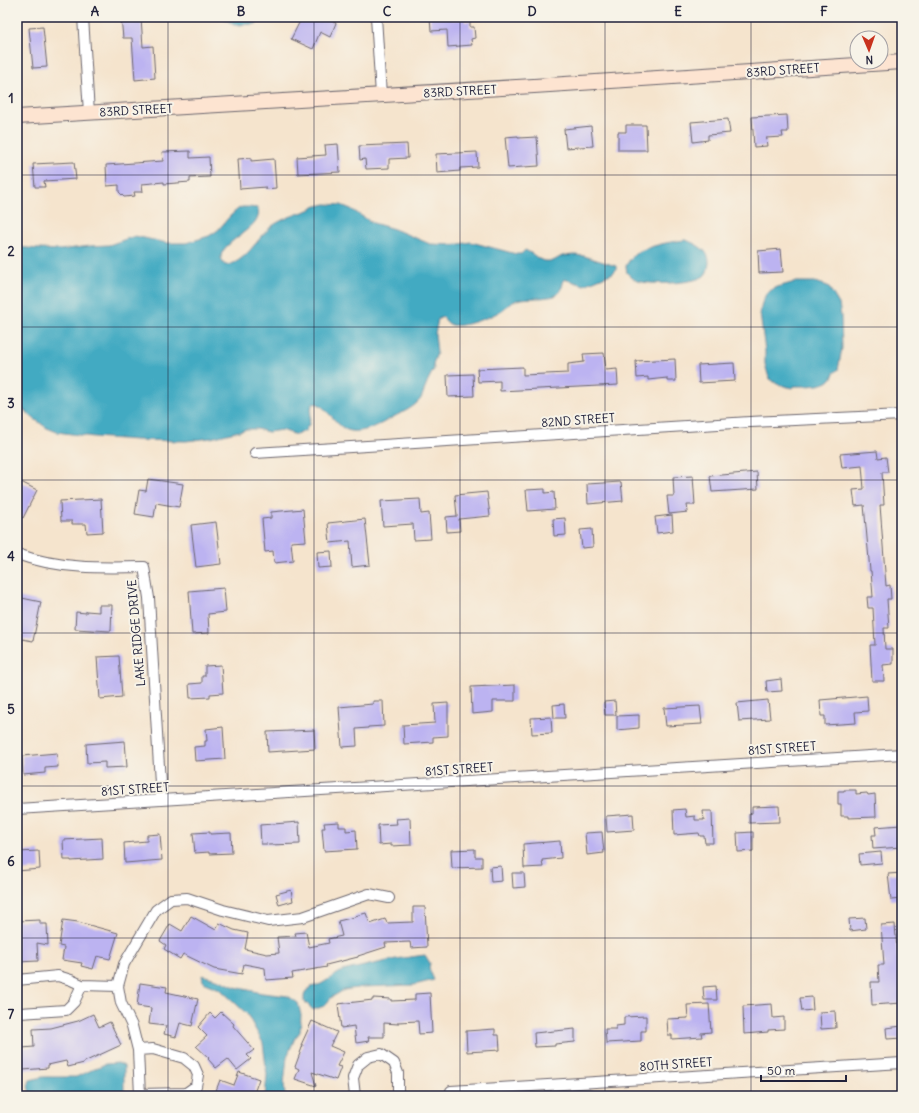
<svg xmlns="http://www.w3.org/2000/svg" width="919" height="1113" font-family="Delius,sans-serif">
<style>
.water{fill:#42aac2;stroke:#32667e}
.building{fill:#bcb3f1}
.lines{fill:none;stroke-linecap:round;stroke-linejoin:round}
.street-casing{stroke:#6c666e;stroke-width:12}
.secondary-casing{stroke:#6c666e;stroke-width:16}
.street{stroke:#fff;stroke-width:10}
.secondary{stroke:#fde4d1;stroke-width:14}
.grid{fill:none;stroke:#22223b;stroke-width:1;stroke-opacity:0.55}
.labels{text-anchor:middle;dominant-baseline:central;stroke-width:4;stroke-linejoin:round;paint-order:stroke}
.street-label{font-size:12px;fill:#22223b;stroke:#f7f3e8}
.neatline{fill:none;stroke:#22223b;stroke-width:1.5}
.grid-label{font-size:13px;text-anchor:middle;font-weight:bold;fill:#22223b}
</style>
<rect width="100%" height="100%" fill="#f7f3e8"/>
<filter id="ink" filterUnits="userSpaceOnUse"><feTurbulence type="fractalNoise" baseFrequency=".025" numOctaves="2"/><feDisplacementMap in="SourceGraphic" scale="8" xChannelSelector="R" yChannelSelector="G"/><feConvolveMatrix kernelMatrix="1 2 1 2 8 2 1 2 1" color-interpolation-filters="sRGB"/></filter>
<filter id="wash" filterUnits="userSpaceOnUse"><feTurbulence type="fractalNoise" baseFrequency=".012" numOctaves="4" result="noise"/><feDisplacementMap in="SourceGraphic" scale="16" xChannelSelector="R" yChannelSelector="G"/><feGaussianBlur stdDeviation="0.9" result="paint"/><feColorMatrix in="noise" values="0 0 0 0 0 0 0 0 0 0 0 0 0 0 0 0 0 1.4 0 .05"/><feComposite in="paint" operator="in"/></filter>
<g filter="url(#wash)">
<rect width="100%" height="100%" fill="#f5e4cd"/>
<path class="water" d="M222,17H263L256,24L234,25Z
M326,204L341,205L351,209L360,215L373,223L394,229L430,244L454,245L471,242L516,254H521L525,250L531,253L539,259L544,261H553L562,256L575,255L584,256L616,266V270L613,273L584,285L564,279L562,287L557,295C554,296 551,297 548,297C538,299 528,297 517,300C509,303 504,310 497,313C488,318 461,328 452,325C448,324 445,320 443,317L438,319L435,334L437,353L433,364L434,369C431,374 428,380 426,385C423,392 423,397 418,402C412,408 404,412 397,415C383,423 357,439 342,427C336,423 323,405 318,404C316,403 314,404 312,404L309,424L305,431L296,435L282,430L268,432L257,429H247L211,438L186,441L136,440L94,437L57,432L47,428L33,418L17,404V247L39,249L60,250L90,246L109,245L135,236L167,243H186L209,236L218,230L230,216L238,209L242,207H248L257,208C268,225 221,241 221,257C221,260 223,263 225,265C244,265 258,237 272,226C284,218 292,216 306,211C310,210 313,207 317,206C320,205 323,205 326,204Z
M686,240C698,245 713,252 708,268C708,271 706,274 704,276C693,284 650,285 637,281C633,279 630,276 627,273L626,266C628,262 631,258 634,255C642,247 673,241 686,240Z
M795,282H815L828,286L839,304L841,316L842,348L838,370L834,373C833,375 833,377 831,379C825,387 803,386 794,386L792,388L777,384L769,378L765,364V351L760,313L762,303L766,294L774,288Z
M425,955L430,963L429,968L434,980L414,985L363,987L344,990L332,997L324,1006L313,1010L304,1001V996L306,991L311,987L321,984L342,971L396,959Z
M202,975L220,980L235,987L262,993L288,996L298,1003L301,1015L300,1032L295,1038L287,1057L284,1084L285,1096H265L267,1075L263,1043L247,1014L220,989L207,984L203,981Z
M118,1063L124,1066V1096H31L28,1086L30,1080L43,1077H76L105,1064Z"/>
<g id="blocks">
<path class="building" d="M121,17H141L143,47L153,46L155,78L135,80L132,38H123Z
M302,17H324L336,23L330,37L320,32L313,49L291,39Z
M430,17H451L452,20L465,19V22L470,21V27H474L475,38L471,39L472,45L448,47L447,30L431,31Z
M43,27L47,67L33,68L29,28Z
M787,115L788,132H782L783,137L766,138L767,146L754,147L752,117Z
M728,119L730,133L708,135V140L693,142L691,122Z
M626,125H646L647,150H618V132H626Z
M591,126L593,146L566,148L564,129Z
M518,136V138L537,137L539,166L508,168L505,137Z
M338,144L340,172L298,174L297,157L326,155L325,145Z
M407,144L408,158L389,159V168L366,169L365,159L360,160L359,146Z
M190,151V158L209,157L210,177L190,178V182L164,184V182L142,184L143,192H134L135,196L124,197L119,192V185L107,186L106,165L163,161L162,152Z
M477,152L478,167L460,168V171L437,173L436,154Z
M251,158V161L274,159L276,188L266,189V187L240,189L238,159Z
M74,162L76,179L44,181L45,187H35L33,164Z
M781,249L783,272L759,273L758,251Z
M604,353L606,370L617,369L618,385L500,391V381L478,382L477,369L523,367V375L568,373V364L584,362L583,354Z
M675,359L676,381H667V378L648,380V377L637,378L636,361Z
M734,363L735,381L699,383L698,365Z
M473,374L474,396L448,397L447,375Z
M877,451L878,458L886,457L888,472H882L884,505H880L886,586L890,585L891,599H887L889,628H884L885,649H893V664L883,665L884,681H872L870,645H875L873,608H868L867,597H873L871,571H870L864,505L855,506L853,490L864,489L862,466L842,468L840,454Z
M757,472L758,489L712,492L710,476Z
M693,476L695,505H687L688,512L669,514L667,496H674L673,477Z
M148,479L183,484L179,507L156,503L154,517L135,514L139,490L146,491Z
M17,480L37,490L23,518L17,515Z
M621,482L623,501L588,504L587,484Z
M545,489V493L554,492L555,509L528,511L526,490Z
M487,492L490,516L459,519L460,531L447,532L446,517L457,516L455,495Z
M101,499L103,532L87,533L86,524H72V521H61L60,501Z
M420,499L421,514L429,513L431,539L414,540L413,524L383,526L381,501Z
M303,509L306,541L291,542L293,561L274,563L273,551L265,552L262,519L271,518V512Z
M672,515L673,531L657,533L655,517Z
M565,518L566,535L554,536L553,519Z
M365,519L370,565L352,567L350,541L330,543L328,523Z
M216,522L221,564L196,567L191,525Z
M592,529L593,547L582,548L580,530Z
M331,551L332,567L318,568L317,552Z
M224,588L226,612L208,614L209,633L192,634L189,591Z
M17,597L41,602L33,641L17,638Z
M99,605H112L111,631L75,629L76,612L86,613V611L99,612Z
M119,656L122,697L100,699L97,657Z
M221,665L223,693L210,694V697L190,698L189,684L202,683V676H205V666Z
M781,679L782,691L767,692L766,681Z
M515,685V701H493V712L472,714L471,687Z
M867,696L868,711L855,712L856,723L825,725V716H821L820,700Z
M768,700L770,719L739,721L737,703Z
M373,701H383L384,726L368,727V728L356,729L357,746L342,747L339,707L373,704Z
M615,701L616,715H605L604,702Z
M448,703V736L433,737V742L404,744L403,725L435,723L434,704Z
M564,704L565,718H554L553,705Z
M700,706L702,724L666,726L664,708Z
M639,715V728L617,730V716Z
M551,717L552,733L532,734L531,718Z
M223,727L225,759L195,761L194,747L205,746V741H207L206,729Z
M314,730L315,749L268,752L267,732Z
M125,741L127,767L105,768V762L87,763L86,744Z
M57,753L58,767L45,768V773L23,775L22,756Z
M844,790H856V794L867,793L868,795L875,794L876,817L848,818V816H841V804H838V791H844Z
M779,806L780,822L749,823V814L752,813V807Z
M685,809L686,817L695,816V820H704L703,811H712L713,843H705L704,836H700L699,833L674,835L673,810Z
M633,814L634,830L607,832L606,816Z
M410,818L411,845L391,846V844L379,845L378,825L397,824L396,819Z
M299,822L300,844L268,845L267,844H261L260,825Z
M339,822V827H346V831L356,830L357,849L324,851L322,828H325L324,823Z
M901,825L902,847L873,849L872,835H876L875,827Z
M210,832V834L231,833L232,853L209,854V852L195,853L193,833Z
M602,832L604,853L587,855L585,833Z
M753,832V851L738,852L737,833Z
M160,834L162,860L125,863L124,843L147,841V835Z
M102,838L103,859L71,861V860H64L63,840Z
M560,841L561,858L542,860L543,867L524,868L523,844Z
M475,849V857H482V867L452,868L451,850Z
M39,851L40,869L17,871V852Z
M881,852L882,863L860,865L859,854Z
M501,866L502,881L491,882L490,867Z
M512,873H524L525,887L513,888Z
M902,873V899L891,900L888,874Z
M291,890L293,901L279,905L276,894Z
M413,907H425L427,947L411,948L410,942L385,943L386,947L358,956V957L326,965L327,967L292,973L293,978L266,980L265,968L244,964L242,974L214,969L183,954L180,959L164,949L166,945L160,941L170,924L182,931L191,916L216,930L219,923L234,930L248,933L245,949L267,954L279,953L277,937L296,936L295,933L306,932L309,947L329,943L328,939L342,936L338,921L355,917V916L366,913L370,924L385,919L387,923L413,922Z
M865,918L866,929L850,931L849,919Z
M40,920V924H47L48,945L37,943L38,961L17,962V921Z
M63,920L78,922L118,933L110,959L97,956L93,969L81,966L82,963L62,960L64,947L59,946Z
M895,924L898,964H902V1003L872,1005L871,982H879L878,965H884L881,925Z
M140,983L167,987L166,992L198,999L192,1026L180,1023L176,1037L164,1034L166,1026L149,1024L151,1008L137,1006Z
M716,986L717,1000H704L703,987Z
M430,993L432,1033L419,1034L418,1021L398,1022V1024L384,1023V1037H368L369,1041L356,1043L354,1026L341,1028L338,1004L373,1000V998L391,999V1001L415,1000V994Z
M812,997L813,1010L802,1011L800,998Z
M709,1004L711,1032L701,1033L702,1037L672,1039V1035H668L667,1019L688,1018L687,1005Z
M772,1004L773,1018L784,1017V1029L768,1030V1032L744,1034L743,1006Z
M835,1011L836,1028L821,1029L820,1012Z
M221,1012L234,1024L233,1026L254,1050L247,1055L251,1059L237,1070L228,1059L216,1068L208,1059L209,1058L196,1046L207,1036L198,1027L210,1013L215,1018Z
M93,1014L99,1027L110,1022L121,1045L84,1062V1063L68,1067L66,1061L48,1065V1068L23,1070L22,1048L34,1047L33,1029L51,1028L78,1021Z
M646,1016V1031H641V1041L606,1043L605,1029H616V1026L624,1025V1017Z
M312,1021L337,1032L330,1046L344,1052L337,1066L341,1067L336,1080L312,1072L316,1086L295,1079L299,1069L295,1067L303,1045H301Z
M902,1026V1038L887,1039L886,1028Z
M495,1029V1035H499L500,1050L467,1052L466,1031Z
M575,1029V1042L555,1044V1046L535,1047L534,1033Z
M239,1072L259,1079L253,1096H214L220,1080L234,1085Z"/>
</g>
</g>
<g filter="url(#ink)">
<use href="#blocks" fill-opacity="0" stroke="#6c666e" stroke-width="1"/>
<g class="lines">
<g class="street-casing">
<path id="street" d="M83,17L89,113
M376,17L381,95
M255,453L750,422L902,415
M17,554C58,569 101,568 144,567L149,598L161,800
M17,809L902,754
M17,980L58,976L71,980L82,985L74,1002L66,1010L20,1013L17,1011
M82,985L118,986
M138,1050L153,1049L184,1058L194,1066L198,1075L196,1086L186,1093L140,1094
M451,1091L902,1063
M140,1096L138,1050L132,1026L121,1003L118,986L124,964L156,910L171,899L187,898L223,910L268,921L303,917L369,894L389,898
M355,1096L353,1078L358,1065L368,1057L381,1054L394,1063L398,1073V1096"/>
</g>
<g class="secondary-casing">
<path id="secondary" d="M17,117L534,86L902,62"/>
</g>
<use href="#street" class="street"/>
<use href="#secondary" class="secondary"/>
</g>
</g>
<path class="grid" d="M168,17V1096M314,17V1096M460,17V1096M605,17V1096M751,17V1096M17,175H902M17,327H902M17,480H902M17,633H902M17,786H902M17,938H902"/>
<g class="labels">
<g class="street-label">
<text transform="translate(783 70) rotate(-4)">83RD STREET</text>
<text transform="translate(460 91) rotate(-3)">83RD STREET</text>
<text transform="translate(136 110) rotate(-3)">83RD STREET</text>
<text transform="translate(578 420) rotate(-4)">82ND STREET</text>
<text transform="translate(136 633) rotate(-95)">LAKE RIDGE DRIVE</text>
<text transform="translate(782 748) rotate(-4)">81ST STREET</text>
<text transform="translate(459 769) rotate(-4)">81ST STREET</text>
<text transform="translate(135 789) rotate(-4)">81ST STREET</text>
<text transform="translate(676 1064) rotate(-4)">80TH STREET</text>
</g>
</g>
<rect width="919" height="1113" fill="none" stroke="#f7f3e8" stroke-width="44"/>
<g transform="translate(869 50) rotate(178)"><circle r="19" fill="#f7f3e8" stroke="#a29fa3"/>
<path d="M0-3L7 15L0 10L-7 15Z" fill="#c8321e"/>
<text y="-6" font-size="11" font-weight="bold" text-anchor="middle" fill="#22223b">N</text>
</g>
<path d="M761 1075v6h85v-6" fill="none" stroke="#22223b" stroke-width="2"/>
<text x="767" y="1075" font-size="12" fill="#22223b" stroke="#f7f3e8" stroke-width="3" paint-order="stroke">50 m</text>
<rect x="22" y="22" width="875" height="1069" class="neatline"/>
<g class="grid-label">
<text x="95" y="16">A</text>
<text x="241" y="16">B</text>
<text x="387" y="16">C</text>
<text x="532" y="16">D</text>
<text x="678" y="16">E</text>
<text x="824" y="16">F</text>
<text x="11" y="103">1</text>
<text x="11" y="256">2</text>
<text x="11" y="408">3</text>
<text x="11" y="561">4</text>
<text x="11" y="714">5</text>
<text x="11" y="866">6</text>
<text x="11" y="1019">7</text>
</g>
</svg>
